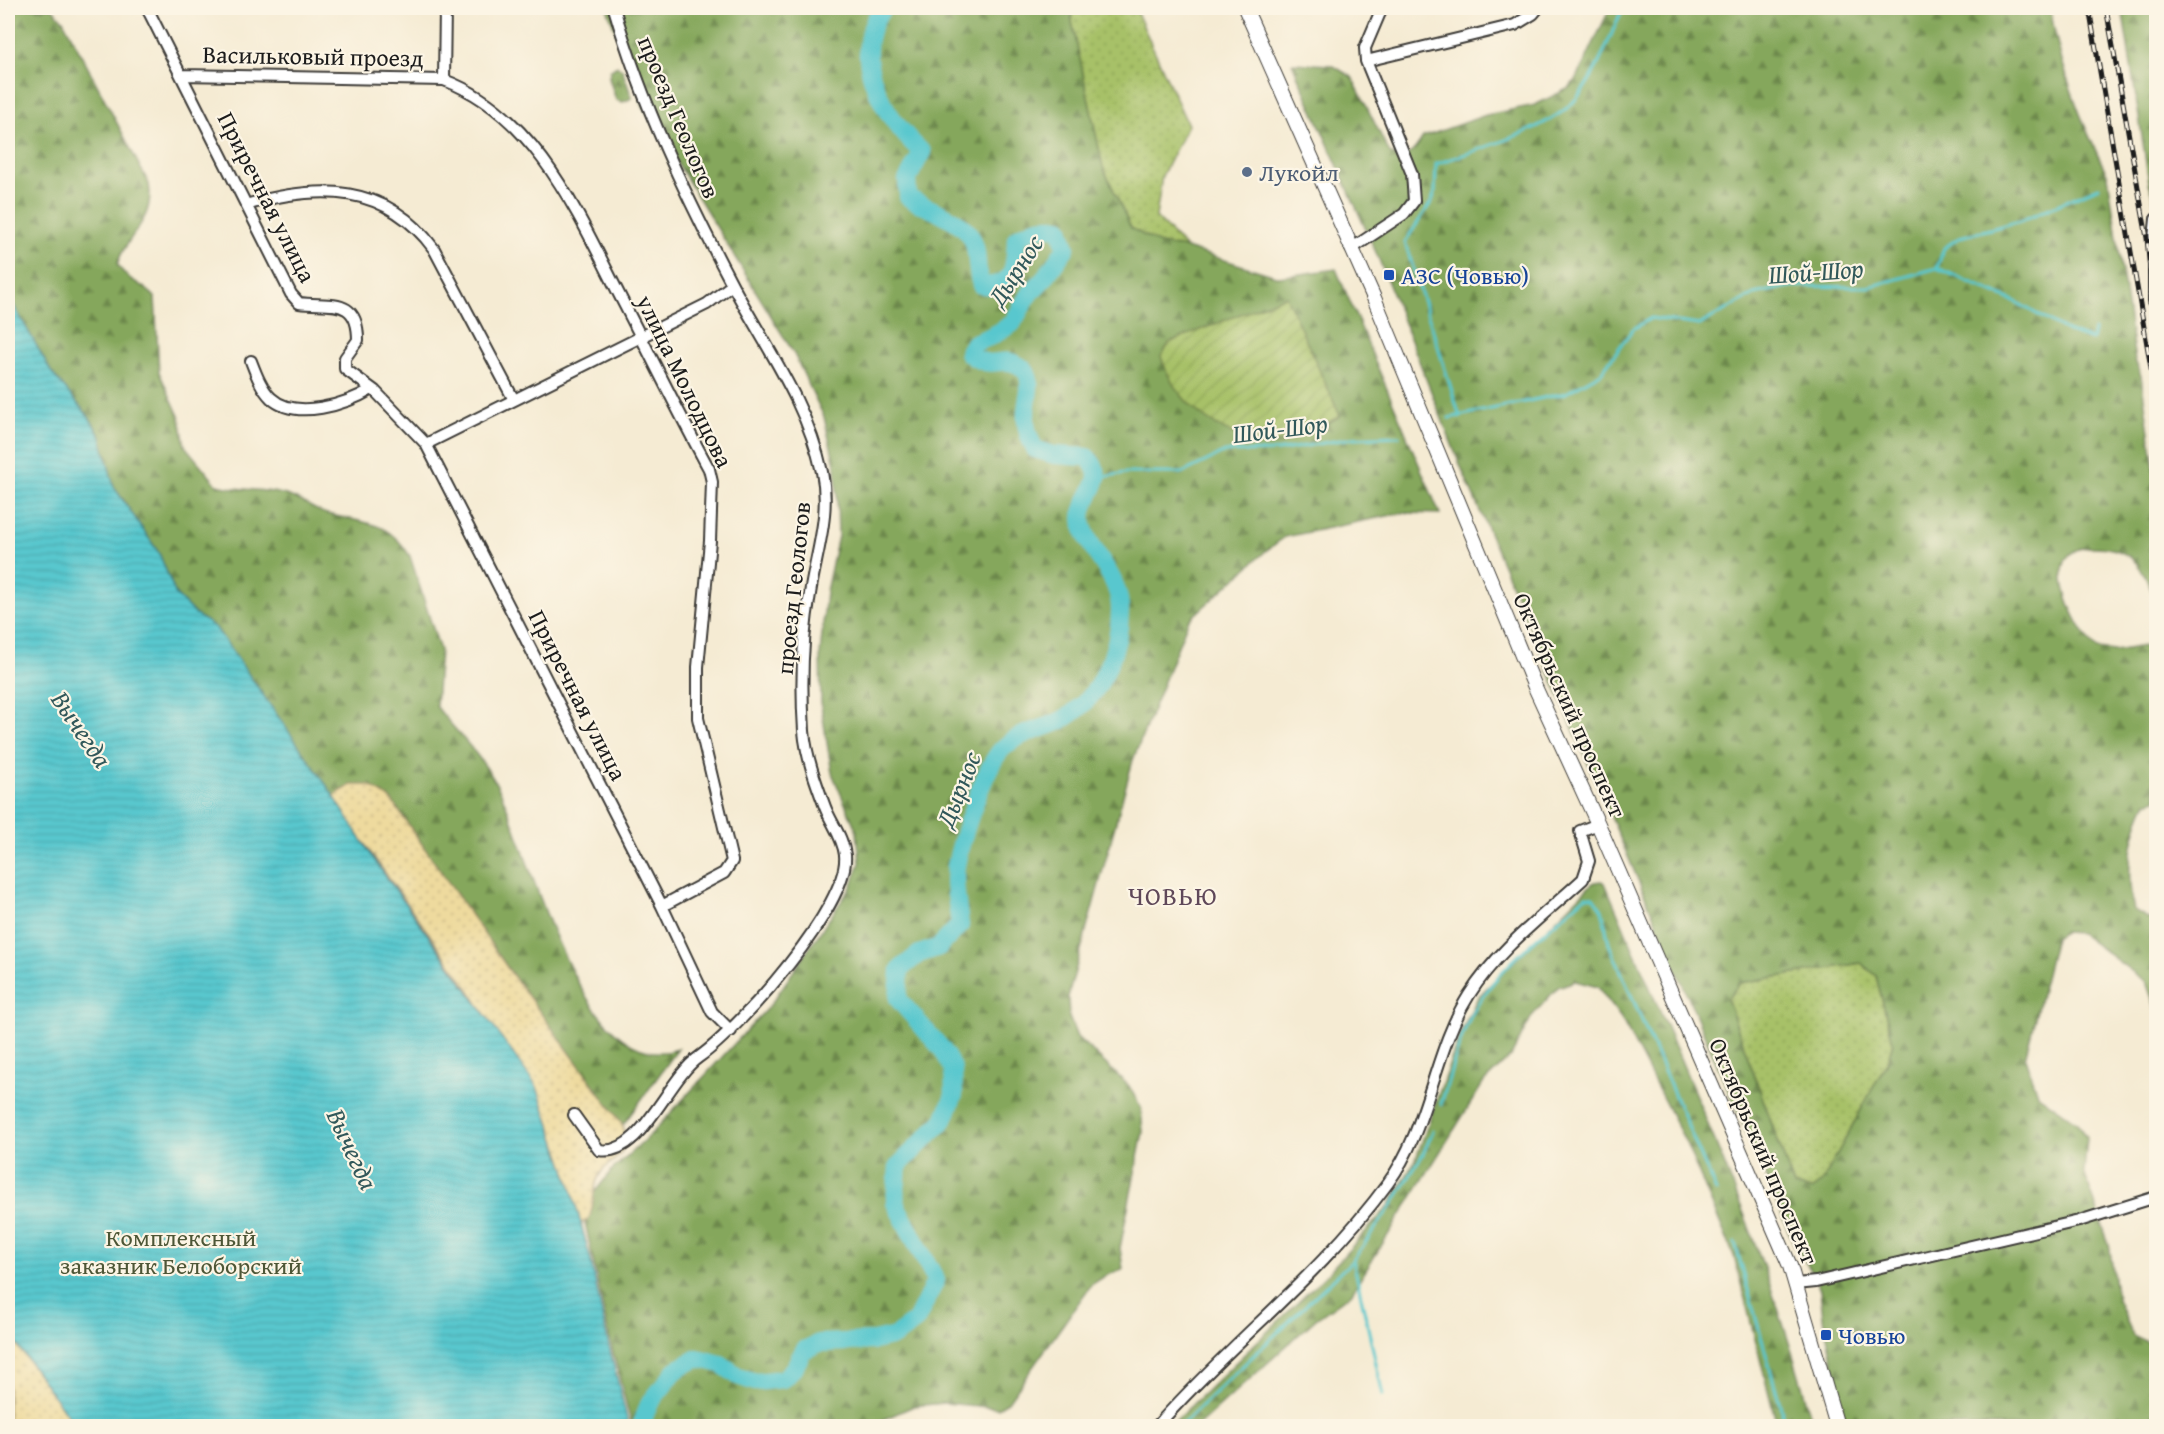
<svg xmlns="http://www.w3.org/2000/svg" width="2164" height="1434" font-family="'Gentium Book Plus',serif">
<style>
.grass{fill:url(#grass-dots);stroke:#626e42;stroke-width:1.5}
.forest{fill:url(#forest-firs);stroke:#50623c;stroke-width:1.5;fill-rule:evenodd}
.sand{fill:url(#sand-dots);stroke:#857b5d;stroke-width:1.5}
.garden{fill:url(#garden-furrows);stroke:#626e42;stroke-width:1.5}
.water{fill:url(#water-rules);stroke:#3a7275;stroke-width:1.5}
.lines{fill:none;stroke-linecap:round;stroke-linejoin:round}
.stream{stroke:#59c7ce;stroke-width:3}
.river{stroke:#59c7ce;stroke-width:18}
.minor-casing{stroke:#3d3b37;stroke-width:14}
.major-casing{stroke:#3d3b37;stroke-width:16}
.minor{stroke:#fff;stroke-width:10}
.major{stroke:#fff;stroke-width:14}
.rail-casing{stroke:#1c1c1c;stroke-width:5}
.rail{stroke:#fcf5e5;stroke-width:3;stroke-dasharray:9;stroke-linecap:butt}
.service-dot{fill:#5c6f8a;stroke:#fcf5e5;stroke-width:2}
.transit-dot{fill:#1a4fb4;stroke:#fcf5e5;stroke-width:2}
.labels{text-anchor:middle;dominant-baseline:central;stroke-width:4.5;stroke-linejoin:round;paint-order:stroke}
.street-label{font-size:24px;fill:#1c1c1c;stroke:#fcf5e5}
.service-label{font-size:24px;fill:#4e5e75;stroke:#fcf5e5;text-anchor:start}
.transit-label{font-size:24px;fill:#164399;stroke:#fcf5e5;text-anchor:start}
.park-label{font-size:24px;fill:#4d5636;stroke:#fcf5e5}
.water-label{font-size:26px;font-style:italic;fill:#31585a;stroke:#fcf5e5}
.neighbourhood-label{font-size:26px;letter-spacing:1.5px;fill:#5f4859;stroke:#fcf5e5}
</style>
<defs>
<pattern id="grass-dots" width="8" height="8" patternUnits="userSpaceOnUse" patternTransform="scale(1.5)"><rect width="8" height="8" fill="#a7c167"/><path d="M2 2h.1M6 6h.1" fill="none" stroke="#8fa559" stroke-width="1.8" stroke-linecap="round"/></pattern>
<pattern id="forest-firs" width="22" height="20" patternUnits="userSpaceOnUse" patternTransform="scale(1.5)"><rect width="22" height="20" fill="#85a75c"/><path d="M5 1l3.5 6h-7zM16 11l3.5 6h-7z" fill="#6c874b"/></pattern>
<pattern id="sand-dots" width="8" height="8" patternUnits="userSpaceOnUse" patternTransform="scale(1.5)"><rect width="8" height="8" fill="#eeda9e"/><path d="M2 2h.1M6 6h.1" fill="none" stroke="#ccba88" stroke-width="1.8" stroke-linecap="round"/></pattern>
<pattern id="garden-furrows" width="10" height="10" patternUnits="userSpaceOnUse" patternTransform="scale(1.5)"><rect width="10" height="10" fill="#a7c167"/><path d="M-1 1l2-2M0 10L10 0M9 11l2-2" fill="none" stroke="#8fa559"/></pattern>
<pattern id="water-rules" width="6" height="5" patternUnits="userSpaceOnUse" patternTransform="scale(1.5)"><rect width="6" height="5" fill="#59c7ce"/><path d="M0 2.5h6" fill="none" stroke="#4daab0"/></pattern>
</defs>
<rect width="100%" height="100%" fill="#fcf5e5"/>
<filter id="ink" filterUnits="userSpaceOnUse"><feTurbulence type="fractalNoise" baseFrequency=".0167" numOctaves="2"/><feDisplacementMap in="SourceGraphic" scale="12" xChannelSelector="R" yChannelSelector="G"/><feConvolveMatrix kernelMatrix="1 2 1 2 8 2 1 2 1" color-interpolation-filters="sRGB"/></filter>
<filter id="wash" filterUnits="userSpaceOnUse"><feTurbulence type="fractalNoise" baseFrequency=".008" numOctaves="4" result="noise"/><feDisplacementMap in="SourceGraphic" scale="24" xChannelSelector="R" yChannelSelector="G"/><feGaussianBlur stdDeviation="1.35" result="paint"/><feColorMatrix in="noise" values="0 0 0 0 0 0 0 0 0 0 0 0 0 0 0 0 0 1.4 0 .05"/><feComposite in="paint" operator="in"/></filter>
<g filter="url(#wash)">
<rect width="100%" height="100%" fill="#f5ebd3"/>
<path class="grass" d="M1069,8H1135L1188,125L1162,176L1156,217L1188,250L1160,246L1129,230L1101,168Z
M1861,963L1876,976L1893,1042L1888,1060L1822,1182L1811,1190L1794,1186L1727,999L1740,983Z"/>
<path class="forest" d="M8,8H52L63,20L149,184C155,221 129,231 117,264C129,283 140,281 155,297L159,372L180,418L185,446L217,485C240,491 263,488 286,495C301,499 315,511 327,514C366,524 387,519 410,556L440,650L436,706C457,733 483,757 499,789C529,848 581,1083 678,1049L623,1125L509,970L390,798C365,782 358,781 333,796L216,628L195,614L176,595L159,553L114,487L101,437L89,417L52,373L8,295Z
M607,8H1071L1072,22L1103,167L1131,228L1160,244L1186,248L1279,277L1336,269L1440,514L1402,513L1285,537L1267,550L1188,621L1133,760L1068,997L1069,1017L1077,1037L1129,1086L1141,1108L1143,1132L1120,1248L1123,1269L1105,1276L1091,1285L1008,1402L998,1408L944,1403L914,1406L868,1426H632L610,1341L585,1222L593,1194L613,1169L652,1133L771,1004L851,887L860,863L857,832L832,773L821,706L820,655L826,591L838,536L836,469L824,417L793,352L643,107Z
M1610,8H2050C2060,66 2081,123 2108,176L2135,360L2141,376L2156,481V600C2149,586 2143,567 2130,557C2119,549 2107,547 2094,547C2034,546 2075,628 2097,649L2115,651L2156,644V799L2147,802C2130,836 2125,872 2134,910L2156,923V1009L2146,982L2080,933L2063,932L2055,938L2025,1058L2037,1094L2078,1123L2087,1137L2084,1172L2109,1244L2117,1299L2133,1335L2156,1346V1426H1846L1823,1318L1820,1290L1814,1275L1794,1244L1458,460L1378,257L1292,63L1332,65L1352,77L1390,154C1409,160 1414,152 1423,137L1486,115L1535,105L1569,88L1578,76ZM1861,963L1876,976L1893,1042L1888,1060L1822,1182L1811,1190L1794,1186L1727,999L1740,983Z
M2122,8H2156V209L2149,182Z
M617,66L622,69L632,98L623,102L616,100L609,78L610,71Z
M1601,881L1605,883C1680,1061 1765,1239 1813,1426H1777L1734,1256L1685,1141L1621,1018L1598,987L1575,981L1558,987L1532,1016L1511,1056L1484,1082L1351,1294L1316,1319L1198,1426H1170L1324,1277L1389,1206L1415,1161L1460,1034L1478,997L1594,882Z"/>
<path class="sand" d="M351,785H369L390,798L509,970L623,1125C631,1165 605,1157 597,1180C592,1193 595,1208 588,1220L580,1224L571,1187L537,1087L495,1031L470,991L340,810L333,796Z
M8,1332L75,1426H8Z"/>
<path class="garden" d="M1286,296L1340,416C1319,428 1292,443 1266,441C1218,437 1174,402 1161,356L1170,342Z"/>
<path class="water" d="M8,295L52,373L89,417L101,437L114,487L159,553L176,595L195,614L216,628L330,790L377,864L537,1087L571,1187L590,1257L608,1342L629,1426H75L8,1332Z"/>
<g class="lines">
<path class="stream" d="M1937,268L1944,248L1960,237L2020,221L2099,187
M1460,417L1405,242L1432,201L1435,192L1436,164C1475,150 1551,130 1577,98C1598,72 1609,38 1623,8
M1449,418L1566,393L1601,373L1633,329L1651,318L1699,325L1754,294L1793,286L1868,287L1937,268L2016,302L2066,331L2092,340L2094,330
M1098,478L1125,473H1182L1225,452L1277,451L1352,438L1399,436
M1441,1104C1451,1074 1458,1040 1473,1012C1499,965 1547,931 1586,896L1593,897L1602,910L1609,944L1716,1191
M1735,1243L1786,1426
M1353,1260L1383,1395
M1180,1426L1353,1260L1394,1202L1423,1154L1433,1131"/>
<path class="river" d="M641,1426L649,1404L676,1370L697,1358L721,1364L738,1376L755,1382L783,1379L794,1368L804,1350L819,1343L874,1341L895,1336L916,1321L936,1280L895,1203L898,1166L944,1120L954,1095L953,1069L942,1049L898,999L900,969L919,954L939,947L960,925C958,907 953,885 956,866C961,839 984,768 1002,749C1022,729 1046,731 1067,717C1102,695 1121,647 1120,607C1118,573 1091,555 1083,526C1076,494 1114,484 1087,457L1054,455L1035,449C1029,438 1025,428 1026,414C1026,397 1038,373 1016,364C999,356 992,372 968,353L974,343L992,336L1012,324L1029,294L1044,279L1066,248L1060,228C1044,225 1029,229 1016,239C1015,265 1015,289 981,285C976,269 978,261 975,247C968,217 931,213 908,197L907,180L922,152C884,117 846,55 883,8"/>
</g>
</g>
<g filter="url(#ink)">
<g class="lines">
<g class="minor-casing">
<path id="minor" d="M147,8L291,294L299,303C330,307 358,296 358,340L345,358V369L375,391L426,444L662,906L712,1012L731,1031
M1366,61L1515,25L1533,14L1538,8
M182,75L444,80C538,115 580,219 623,302C652,358 679,414 709,469L712,482L710,541L698,667V718L732,861L724,873L662,906
M444,80L445,8
M246,205C318,184 386,183 434,249L514,400
M1351,249L1404,214L1414,201L1412,174L1366,61L1365,48L1382,8
M2154,301V239L2156,219
M251,361C256,374 261,388 271,398C296,421 347,404 372,389
M426,444L707,304L732,285
M574,1115L599,1150C641,1158 667,1079 699,1057C740,1028 850,905 845,855C843,837 831,823 825,807C816,783 806,756 804,731C801,686 802,638 810,594C816,553 831,514 822,472C807,402 764,345 732,284C685,195 642,104 614,8
M1796,1284L1816,1282L2079,1221L2156,1197
M1157,1426C1231,1342 1321,1275 1388,1183C1429,1128 1433,1052 1469,995C1497,950 1544,915 1583,879L1589,861L1580,831L1598,824"/>
</g>
<g class="major-casing">
<path id="major" d="M1245,8L1374,298L1535,687L1598,824L1790,1266L1837,1426"/>
</g>
<use href="#minor" class="minor"/>
<use href="#major" class="major"/>
<g class="rail-casing">
<path id="rail" d="M2089,8L2156,397
M2107,13L2147,238L2156,336"/>
</g>
<use href="#rail" class="rail"/>
</g>
</g>
<circle class="service-dot" cx="1247" cy="172" r="6"/>
<g class="transit-dot">
<rect x="1383" y="269" width="12" height="12" rx="3"/>
<rect x="1820" y="1329" width="12" height="12" rx="3"/>
</g>
<g class="labels">
<g class="street-label">
<text transform="translate(313 56) rotate(1)">Васильковый проезд</text>
<text transform="translate(679 117) rotate(67)">проезд Геологов</text>
<text transform="translate(267 197) rotate(63)">Приречная улица</text>
<text transform="translate(685 381) rotate(64)">улица Молодцова</text>
<text transform="translate(793 588) rotate(-84)">проезд Геологов</text>
<text transform="translate(578 695) rotate(63)">Приречная улица</text>
<text transform="translate(1570 705) rotate(66)">Октябрьский проспект</text>
<text transform="translate(1764 1151) rotate(67)">Октябрьский проспект</text>
</g>
<g class="service-label">
<text x="1259" y="172">Лукойл</text>
</g>
<g class="transit-label">
<text x="1401" y="275">АЗС (Човью)</text>
<text x="1838" y="1335">Човью</text>
</g>
<g class="park-label">
<text x="181" y="1237">Комплексный<tspan x="181" dy="28">заказник Белоборский</tspan></text>
</g>
<g class="water-label">
<text transform="translate(1015 270) rotate(-57)">Дырнос</text>
<text transform="translate(1816 271) rotate(-4)">Шой-Шор</text>
<text transform="translate(1280 428) rotate(-7)">Шой-Шор</text>
<text transform="translate(82 729) rotate(56)">Вычегда</text>
<text transform="translate(958 789) rotate(-68)">Дырнос</text>
<text transform="translate(353 1149) rotate(65)">Вычегда</text>
</g>
<g class="neighbourhood-label">
<text x="1173" y="895">ЧОВЬЮ</text>
</g>
</g>
<rect width="2164" height="1434" fill="none" stroke="#fcf5e5" stroke-width="30"/>
</svg>
